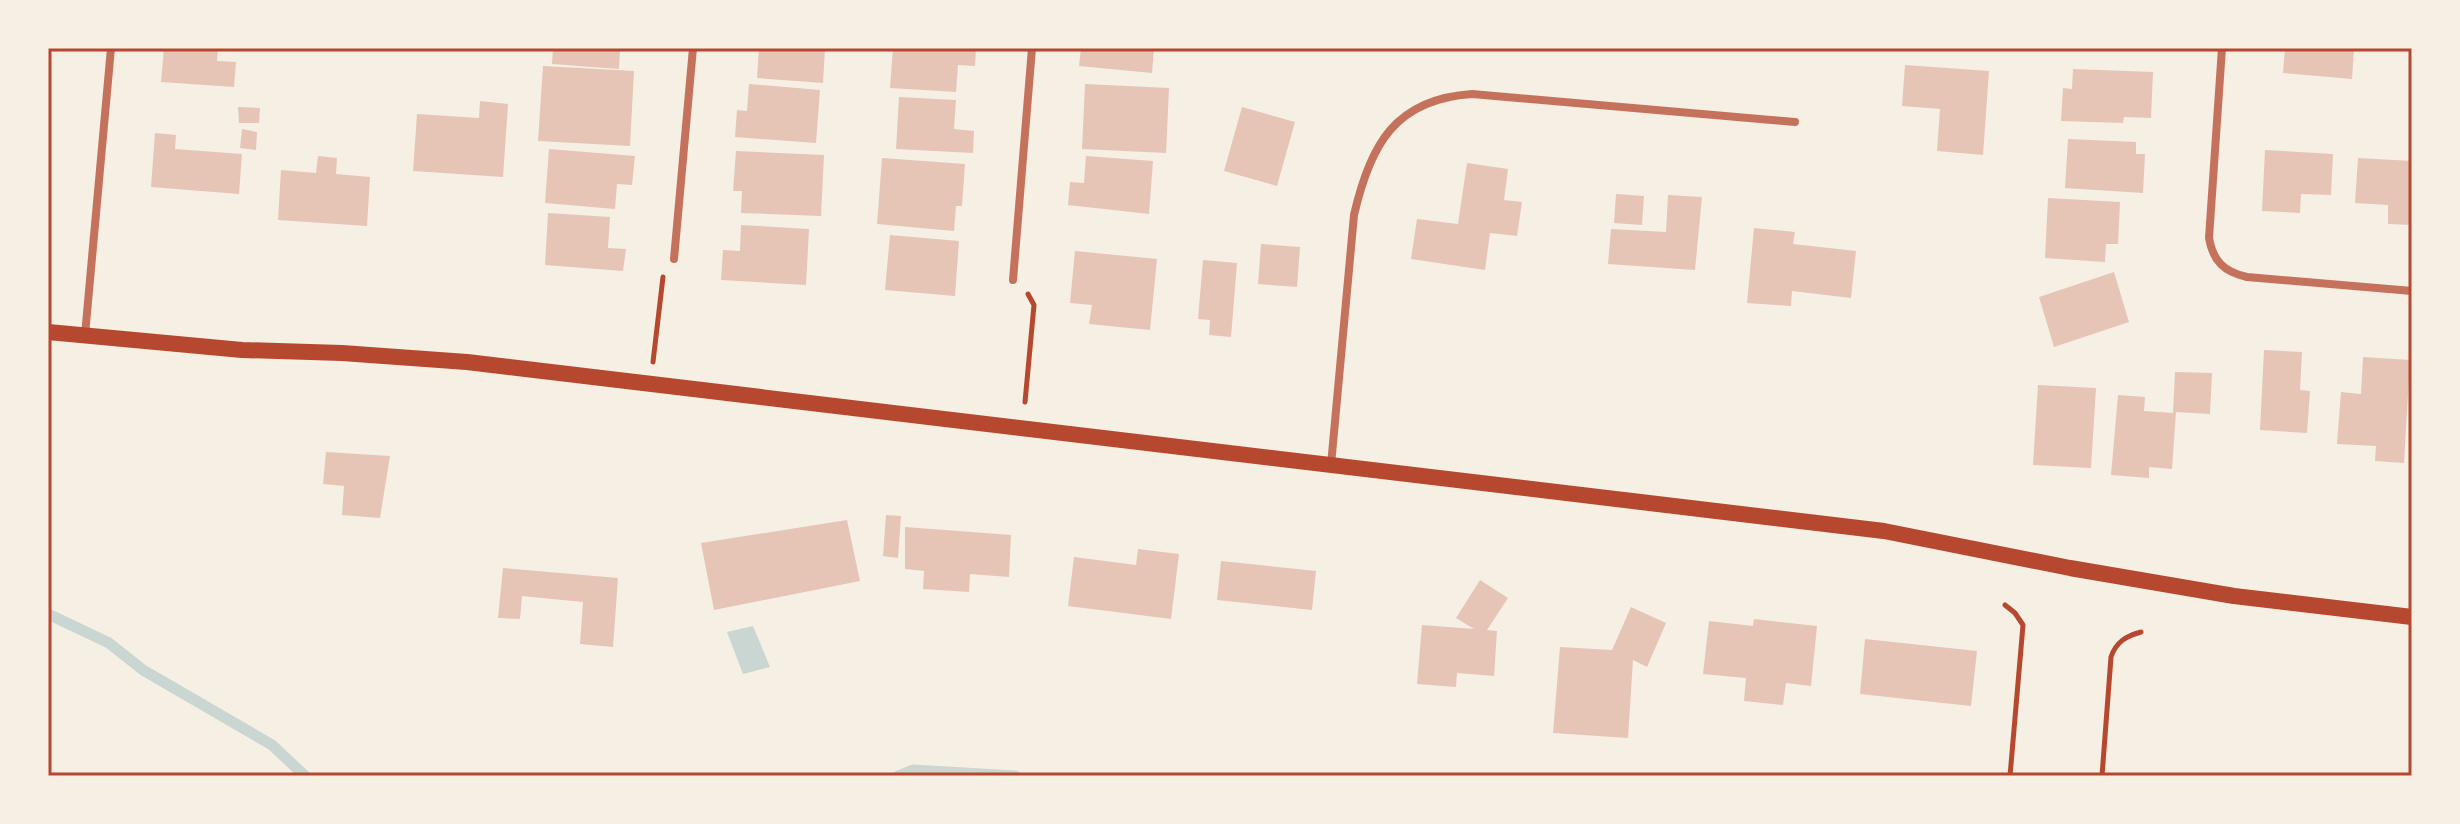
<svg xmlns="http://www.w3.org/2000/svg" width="2460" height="824" font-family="'Alegreya Sans',sans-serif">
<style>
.water{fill:#c9d6d2}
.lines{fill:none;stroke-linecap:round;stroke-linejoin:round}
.stream{stroke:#c9d6d2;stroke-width:11}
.building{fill:#e6c5b7}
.path{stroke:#b5482f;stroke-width:5}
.minor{stroke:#c5725c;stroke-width:8}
.secondary{stroke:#b5482f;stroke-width:16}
.neatline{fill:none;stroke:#b5482f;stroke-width:3}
</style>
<rect width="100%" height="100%" fill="#f6efe4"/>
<path class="water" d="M753,626L770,667L743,674L727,632Z"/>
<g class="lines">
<path class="stream" d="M48,614L109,643L143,670L272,745L305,776
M898,776L913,770L1015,776"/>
</g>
<path class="building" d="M164,48H218L217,61L236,62L234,87L161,82Z
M553,48H620L619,69L552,64Z
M759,48H825L823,83L757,78Z
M893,48H976L975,66L958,65L956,92L890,88Z
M1081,48H1154L1152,73L1079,66Z
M2285,48H2354L2352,79L2283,73Z
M1905,65L1989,71L1983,155L1937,151L1940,109L1902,106Z
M543,66L634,71L630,146L538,141Z
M2073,69L2153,72L2151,118L2124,117L2123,123L2061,121L2063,88L2072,89Z
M749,84L820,90L816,143L735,137L737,110L747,111Z
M1085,84L1169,88L1166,153L1082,149Z
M899,97L956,100L954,129L974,131L973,153L896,149Z
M480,101L508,104L503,177L413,171L417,114L479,118Z
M238,107L260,108L259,123H239Z
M1242,107L1295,122L1277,186L1224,171Z
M242,129L257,132L256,150L240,148Z
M155,133L176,135L175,149L242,154L239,194L151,187Z
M2068,139L2136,142V154H2145L2143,193L2065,188Z
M549,149L635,156L632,185L617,184L615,209L545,203Z
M2265,150L2333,154L2331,195L2301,194L2300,213L2262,211Z
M736,151L824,155L821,216L741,213L742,191H733Z
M318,156L337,158L336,174L370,177L367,226L278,220L281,170L316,173Z
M1086,156L1153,161L1149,214L1068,205L1070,182L1084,183Z
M882,158L965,164L962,206H956L954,231L877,224Z
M2358,158L2412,161V225L2388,224V205L2355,203Z
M1467,163L1508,169L1504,200L1522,202L1517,236L1490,233L1485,270L1411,259L1417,219L1458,224Z
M1616,194L1644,196L1642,225L1614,223Z
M1668,195L1702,197L1695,270L1608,264L1611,229L1666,232Z
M2048,198L2120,202L2118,244H2106L2105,262L2045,258Z
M548,213L610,217L608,248L626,249L623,271L545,265Z
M741,225L809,229L806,285L721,280L723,250L740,251Z
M1754,228L1795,232L1793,244L1856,251L1851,298L1792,291L1791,306L1747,303Z
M890,235L959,241L955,296L885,290Z
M1261,244L1300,247L1297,287L1258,284Z
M1075,251L1157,259L1150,330L1089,324L1092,305L1070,303Z
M1203,260L1237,263L1231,337L1209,335L1210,320L1198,319Z
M2114,272L2129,322L2054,347L2039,297Z
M2264,350L2302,352L2300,390L2310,391L2307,433L2260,430Z
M2363,357L2410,360L2404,463L2375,461L2376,446L2337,444L2341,392L2361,394Z
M2175,372L2212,373L2210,414L2176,412L2172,469L2149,467V478L2111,475L2118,395L2145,397L2144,411L2173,413Z
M2038,385L2096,388L2091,468L2033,465Z
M326,452L390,456L380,518L342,515L344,486L323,484Z
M886,515L901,516L898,558L883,556Z
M847,520L860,581L714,610L701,543Z
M905,527L1011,535L1009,577L970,574L969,592L923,589L924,571L905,569Z
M1138,549L1179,554L1171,619L1068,606L1074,557L1136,565Z
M1221,561L1316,571L1312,610L1217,600Z
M503,568L618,578L613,647L580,644L583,602L522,596L520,619L498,618Z
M1480,580L1508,598L1487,630L1497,631L1494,676L1457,673L1456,687L1417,684L1422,625L1474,629L1456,618Z
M1631,607L1666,623L1647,667L1633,660L1628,738L1553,733L1560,647L1612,650Z
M1754,619L1817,626L1811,686L1786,683L1783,705L1744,701L1746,678L1703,674L1709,621L1753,626Z
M1865,639L1977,651L1971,706L1860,694Z"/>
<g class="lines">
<path class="path" d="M653,362L663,277
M1025,402L1034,305L1028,294
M2005,605L2015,613L2023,625L2010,776
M2102,776L2111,657C2116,642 2126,636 2141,632"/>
<path class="minor" d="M2222,48L2209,238C2213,261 2224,272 2247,277L2412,291
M674,259L693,48
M1013,280L1032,48
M85,335L111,48
M1331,465L1354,215C1370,145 1395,99 1472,94L1795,122"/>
<path class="secondary" d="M48,332L242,350L342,353L467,362L1884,531L2070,568L2234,596L2412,617"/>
</g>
<rect width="2460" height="824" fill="none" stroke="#f6efe4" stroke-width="100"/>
<rect x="50" y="50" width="2360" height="724" class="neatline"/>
</svg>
